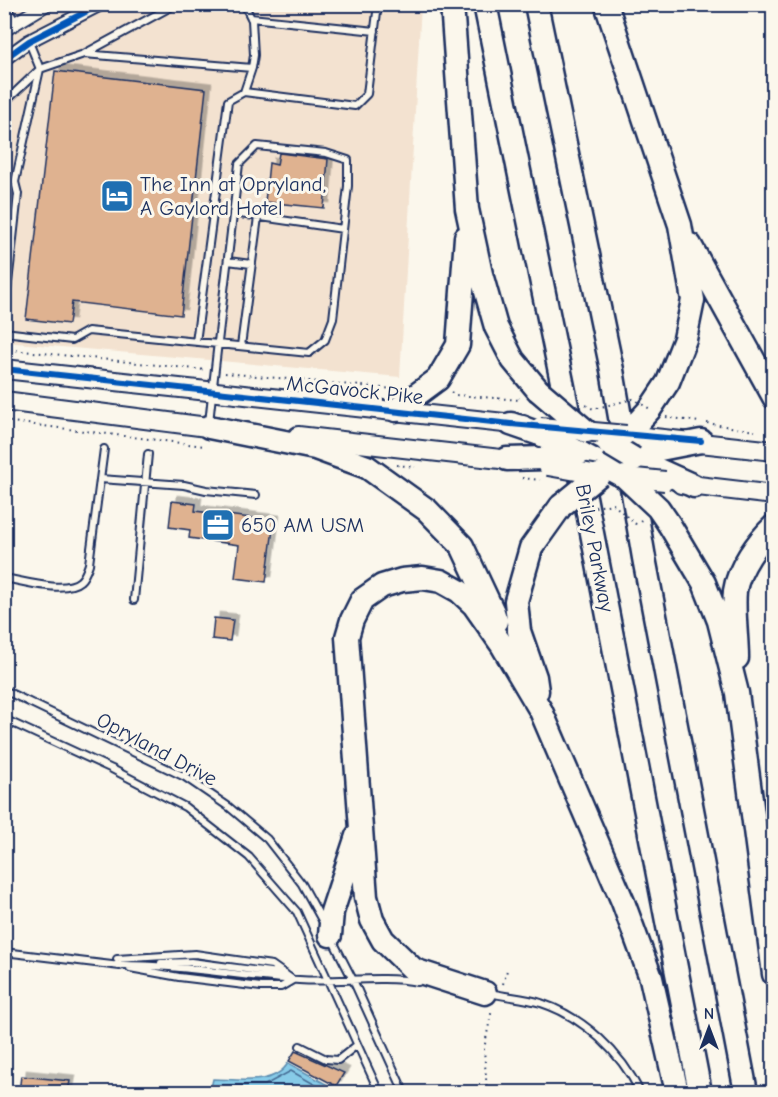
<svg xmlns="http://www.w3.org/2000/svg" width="778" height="1097" font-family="'Comic Neue',sans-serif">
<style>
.built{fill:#f3e2d0}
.water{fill:#87cbe8;stroke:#5c8db1;stroke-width:1.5}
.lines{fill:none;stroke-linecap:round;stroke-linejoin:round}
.shore{stroke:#466d95;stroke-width:1.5}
.building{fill:#dfb290;stroke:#1b2f5e;stroke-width:1.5;filter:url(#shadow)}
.lane-casing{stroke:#1b2f5e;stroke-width:10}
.street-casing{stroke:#1b2f5e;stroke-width:16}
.secondary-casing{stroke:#1b2f5e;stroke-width:22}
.highway-casing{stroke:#1b2f5e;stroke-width:27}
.path{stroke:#1b2f5e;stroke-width:2;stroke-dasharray:1.5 4.5;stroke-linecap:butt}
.lane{stroke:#fbf7ec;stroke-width:6}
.street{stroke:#fbf7ec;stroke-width:12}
.secondary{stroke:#fbf7ec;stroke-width:18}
.highway{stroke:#fbf7ec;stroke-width:22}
.secondary-bridge-casing{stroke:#1b2f5e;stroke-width:22;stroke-linecap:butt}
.highway-bridge-casing{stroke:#1b2f5e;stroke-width:27;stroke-linecap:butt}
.path-bridge{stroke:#1b2f5e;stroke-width:2;stroke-dasharray:1.5 4.5;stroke-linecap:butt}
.secondary-bridge{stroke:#fbf7ec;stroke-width:18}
.highway-bridge{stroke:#fbf7ec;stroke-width:22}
.cycleway-casing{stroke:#fbf7ec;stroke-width:10}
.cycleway{stroke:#0057b8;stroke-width:6}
.labels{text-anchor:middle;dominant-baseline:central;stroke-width:6;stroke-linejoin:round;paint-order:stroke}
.poi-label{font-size:21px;fill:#1b2f5e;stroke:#fbf7ec;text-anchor:start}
.street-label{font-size:21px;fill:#1b2f5e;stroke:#fbf7ec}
</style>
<defs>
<filter id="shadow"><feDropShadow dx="5.5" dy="-5.5" stdDeviation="0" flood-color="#0004"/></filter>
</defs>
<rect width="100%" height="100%" fill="#fbf7ec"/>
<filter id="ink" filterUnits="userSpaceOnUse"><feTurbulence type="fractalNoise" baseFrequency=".0167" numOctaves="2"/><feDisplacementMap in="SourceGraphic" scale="12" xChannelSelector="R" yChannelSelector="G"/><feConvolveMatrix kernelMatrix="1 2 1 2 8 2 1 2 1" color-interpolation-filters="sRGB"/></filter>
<g filter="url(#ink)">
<path class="built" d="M4,5H421L400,377L5,342Z"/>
<path class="water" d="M288,1063L335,1089L334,1092H210L213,1079C236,1079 274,1087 288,1063Z"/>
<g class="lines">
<path class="shore" d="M216,1092L220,1085H265L291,1071L328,1092"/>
</g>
<path class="building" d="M55,71L206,89L181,315L72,302L69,324L26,319Z
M279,153L328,159L324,208L265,202L269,163L277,165Z
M172,501L196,504L195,511L274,521L266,582L235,578L239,545L189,538L190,530L169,527Z
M214,618L233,620L230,641L212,639Z
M295,1051L344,1073L336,1086L289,1061Z
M21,1076L70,1081L68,1092H19Z"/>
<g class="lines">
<g class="lane-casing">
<path id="lane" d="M5,4L16,23
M251,18L375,31
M84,54L176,4
M244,92L355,106L367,94L378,4
M4,103L40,69L84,54L252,68
M4,181L15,182L18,194L10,266L4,269
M15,182L40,69L29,42
M233,213L343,229
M228,261L251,264
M7,291L10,266
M4,332L72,340L88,331L309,353L325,340L333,319L348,186V160L326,153L257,146L239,164C229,251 218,337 209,423
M196,342L228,101L244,92L252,68L254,55L252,20L244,4
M241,346L258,217
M100,479L184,485L206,490L256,495
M4,578C23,581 65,594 80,581C85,577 87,570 89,564L104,449
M134,600L148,454
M4,690L185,777L229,807L267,839L302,884L323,922
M4,719L112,769L185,807L249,857L297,912L379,1092
M332,939L353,980L404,1092
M4,952L120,966
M117,959L195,954L272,965L293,980L281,987H261L179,977L130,968
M161,963L191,962L285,974
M116,965C178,964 238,977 299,980C339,983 378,975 418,982
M490,993C507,997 524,998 541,1003C584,1017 621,1053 640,1092
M300,1046L326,1059L338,1060L357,1045"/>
</g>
<g class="street-casing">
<path id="street" d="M4,30L47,4
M4,59L29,41L101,4"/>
</g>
<g class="secondary-casing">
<path id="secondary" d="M4,369L523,425
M4,401L223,429
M626,435L774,451
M298,436L518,461
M681,484L774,495"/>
</g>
<g class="highway-casing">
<path id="highway" d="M452,4L467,209L481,274L496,327L513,360L538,390
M485,4L571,426
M536,4L612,370L644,558L746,1092
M606,4L680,225L693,300L685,339L668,382L650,409L626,435
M690,245L774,397
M396,410L438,379L458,345L466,237
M511,424L540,434
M209,427L315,448L367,467L427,510L462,546L493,612L496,621
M580,453L625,477
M507,459L545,458
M634,459L660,449L701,441
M634,459L694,486
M580,471L700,1092
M669,524L704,583L719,621L737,693L774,974
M737,658C737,638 733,611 735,591C738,569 758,541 774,526
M537,691L535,677L519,631L516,601L531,548L561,506
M330,935L332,912L357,836
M485,993L414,970L383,940L372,920L366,897L347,637L352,620L362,600L382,586L402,580L423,578L441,581L459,591L474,605L502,645L541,711L623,902L651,978L677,1092"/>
</g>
<path class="path" d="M4,349L205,370
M225,373L393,389
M451,392L456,395L520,400L519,398
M666,417L699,422
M4,421L204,446
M707,423L755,431
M397,465L415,467
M522,478L540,480
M503,984L508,967
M487,1092L484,1049L492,1009"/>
<use href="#lane" class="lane"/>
<use href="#street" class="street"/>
<use href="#secondary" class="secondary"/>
<use href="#highway" class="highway"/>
<g class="secondary-bridge-casing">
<path id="secondary-bridge" d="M540,427L626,435
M548,466L599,475
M625,477L665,481"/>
</g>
<g class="highway-bridge-casing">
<path id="highway-bridge" d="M538,390L586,431
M540,434L580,453
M609,444L634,459
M545,458L580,453
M625,477L658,508L669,524
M561,506L599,475"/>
</g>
<path class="path-bridge" d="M586,405L593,409L633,399L650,409
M589,508L613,504L635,524L643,519"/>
<use href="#secondary-bridge" class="secondary-bridge"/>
<use href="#highway-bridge" class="highway-bridge"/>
<g class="cycleway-casing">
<path id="cycleway" d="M4,59L29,41L101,4
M4,369L511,424L701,441"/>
</g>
<use href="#cycleway" class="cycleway"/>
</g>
</g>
<defs>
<g id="hotel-square" transform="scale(1.725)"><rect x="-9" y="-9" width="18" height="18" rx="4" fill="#1f6fb2" stroke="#fbf7ec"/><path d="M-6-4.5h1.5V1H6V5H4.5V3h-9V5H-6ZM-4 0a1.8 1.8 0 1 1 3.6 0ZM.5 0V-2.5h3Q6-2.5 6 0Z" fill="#fff"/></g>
<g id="office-square" transform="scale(1.725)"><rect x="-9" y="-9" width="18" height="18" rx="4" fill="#1f6fb2" stroke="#fbf7ec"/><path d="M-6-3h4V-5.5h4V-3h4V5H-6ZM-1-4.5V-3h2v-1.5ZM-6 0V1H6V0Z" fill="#fff"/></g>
</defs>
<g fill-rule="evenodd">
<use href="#hotel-square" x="117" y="196"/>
<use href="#office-square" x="218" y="525"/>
</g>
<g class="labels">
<g class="poi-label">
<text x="140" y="184">The Inn at Opryland,<tspan x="140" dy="24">A Gaylord Hotel</tspan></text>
<text x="241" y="525">650 AM USM</text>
</g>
<g class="street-label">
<text transform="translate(355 390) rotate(6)">McGavock Pike</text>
<text transform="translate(595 548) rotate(79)">Briley Parkway</text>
<text transform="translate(157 749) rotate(28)">Opryland Drive</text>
</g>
</g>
<rect width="778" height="1097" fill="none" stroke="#fbf7ec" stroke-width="24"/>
<rect x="12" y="12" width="754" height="1073" fill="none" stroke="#1b2f5e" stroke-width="2" filter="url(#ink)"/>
<g transform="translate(709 1028)" stroke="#fbf7ec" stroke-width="4.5" paint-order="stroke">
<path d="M0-4.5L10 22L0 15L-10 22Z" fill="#1b2f5e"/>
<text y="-9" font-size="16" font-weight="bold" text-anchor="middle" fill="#1b2f5e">N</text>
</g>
</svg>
